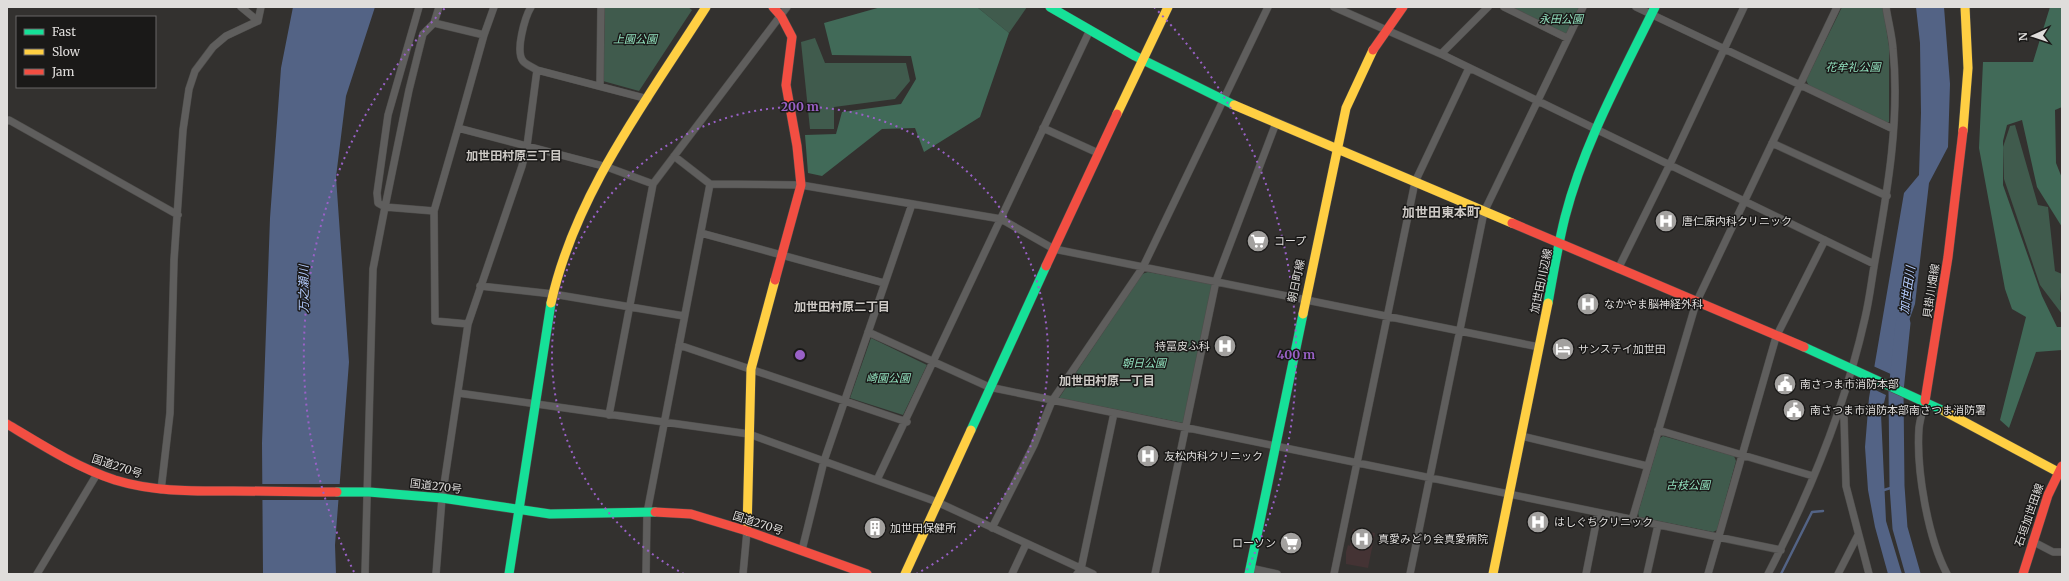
<svg xmlns="http://www.w3.org/2000/svg" width="2069" height="581" font-family="Merriweather,'Noto Sans JP',serif">
<style>
.medical{fill:#443334}
.green{fill:#405b4d}
.forest{fill:#416a58}
.water{fill:#536385}
.pier{fill:#33312f}
.lines{fill:none;stroke-linecap:round;stroke-linejoin:round}
.stream{stroke:#536385;stroke-width:2.5}
.river{stroke:#536385;stroke-width:15}
.street-casing{stroke:#4e4d4b;stroke-width:8}
.fast-casing{stroke:#4e4d4b;stroke-width:10}
.slow-casing{stroke:#4e4d4b;stroke-width:10}
.jam-casing{stroke:#4e4d4b;stroke-width:10}
.street{stroke:#5f5e5d;stroke-width:7}
.fast{stroke:#16e098;stroke-width:9}
.slow{stroke:#ffcf43;stroke-width:9}
.jam{stroke:#f24e42;stroke-width:9}
.ring{fill:none;stroke:#9961c7;stroke-width:2;stroke-dasharray:2 4}
.labels{text-anchor:middle;dominant-baseline:central;stroke-width:3;stroke-linejoin:round;paint-order:stroke}
.park-label{font-size:11px;font-style:italic;fill:#91e0bd;stroke:#1a1918}
.poi-label{font-size:11px;fill:#dfdddb;stroke:#1a1918;text-anchor:start}
.street-label{font-size:11px;fill:#dfdddb;stroke:#1a1918}
.neighbourhood-label{font-size:12px;font-weight:bold;fill:#cdc9c5;stroke:#1a1918}
.water-label{font-size:12px;font-style:italic;fill:#b2cafc;stroke:#1a1918}
.quarter-label{font-size:13px;font-weight:bold;fill:#cdc9c5;stroke:#1a1918}
.centre{fill:#9961c7;stroke:#1a1918;stroke-width:2}
.ring-label{font-size:12px;text-anchor:middle;font-weight:bold;fill:#9961c7;stroke:#1a1918;stroke-width:3;stroke-linejoin:round;paint-order:stroke}
</style>
<rect width="100%" height="100%" fill="#33312f"/>
<path class="medical" d="M1353,529L1375,533L1368,568L1346,564V552L1348,545L1350,546Z"/>
<path class="green" d="M609,7H688L692,10L639,91L603,81L605,8Z
M977,7H1027L1009,33Z
M1509,7H1580L1567,33L1563,34Z
M1842,7H1883L1889,46V122L1886,123L1809,86L1806,80Z
M815,38L825,63H906L910,81L895,99L834,107V129H810L801,42Z
M2015,125L2038,205L2048,207L2055,271L2062,274L2060,300H2062V314L2040,285L2004,179L2003,147L2010,126Z
M1148,272L1212,284L1183,423L1059,398L1142,274Z
M871,338L927,365L903,415L850,398Z
M1663,436L1734,456L1736,461L1717,530L1713,532L1639,517L1638,513L1660,438Z"/>
<path class="forest" d="M881,7H977L1009,33L980,117L924,152L915,128L882,129L822,176L808,173L805,135L836,134L842,112L901,104L916,79L911,56L832,55L824,23Z
M2050,7H2062V107L2055,110L2056,163L2062,178V227L2037,187L2022,120L2007,125L2003,141V185L2042,296L2057,327H2062V350L2036,352L2009,428L2000,420L2026,317L2012,309L2005,289L1979,148L1983,62H2033Z"/>
<path class="water" d="M293,7H375L346,96L336,177L349,362L335,545L336,574H263L262,443L270,218L281,68Z
M1916,7H1944L1950,84L1948,147L1929,183L1915,304L1896,357L1881,414L1886,521L1902,574H1888L1875,527L1868,490L1865,447L1869,398L1904,193L1919,175L1921,113L1920,43Z"/>
<path class="pier" d="M1873,366L1893,375L1888,396L1869,387Z
M260,484H342L341,500H261Z"/>
<g class="lines">
<path class="stream" d="M1884,490L1897,486
M1781,574L1812,512L1823,511"/>
<path class="river" d="M1903,323L1896,391L1897,486L1900,528L1913,574"/>
<g class="street-casing">
<path id="street" d="M241,7L258,21
M494,7L484,35L458,128L607,167L653,184
M531,7C525,17 515,51 523,61C526,65 533,67 537,70L648,99
M1334,7L1441,54L1874,264
M1504,7L1567,38
M1636,7L1893,129
M258,21L261,7
M434,23L484,35
M1441,54L1488,7
M600,85L601,7
M7,121L9,120L178,215
M458,128L434,211L435,321L468,324
M1043,128L1098,153
M1772,143L1887,196
M674,156L710,184L801,185L1001,219L1054,249L1539,347
M434,211L385,207L409,90L423,34L434,23L439,7
M701,233L884,283
M1618,269L1670,164L1744,7
M480,286L553,294L684,316
M868,332L989,387L1781,550
M679,345L907,422
M458,393L749,434L937,502L1093,574
M1925,401C1923,410 1920,419 1919,428C1916,470 1928,538 1947,574
M1839,410L1844,418L1846,486L1869,574
M609,415L653,184L787,7
M1658,430L1813,476
M1521,436L1647,466
M877,480L1089,32
M161,490L170,413L174,260L183,130L189,89L195,71L213,47L226,36L258,21
M1632,520L1696,303L1837,7
M992,528L1034,445L1052,401L1143,267L1268,7
M2032,541L2053,552H2062
M802,550L824,461L912,204
M1250,568L1277,574
M37,574L97,474
M365,574L373,269L385,207L378,203L377,193L388,115L419,7
M436,574L442,498L468,324L522,166L527,146L537,70
M646,574L647,513L710,184
M743,574L747,531
M1012,574L1026,544
M1077,574L1081,569L1114,413
M1155,574L1216,281L1276,123
M1334,574L1415,182L1469,68
M1410,574L1484,212L1583,7
M1586,574L1598,513
M1647,574L1658,525
M1708,574L1776,337L1825,240
M1768,574C1810,493 1845,407 1865,318C1870,297 1872,276 1876,255C1888,188 1900,117 1893,49C1892,35 1888,21 1886,7
M1838,574L1858,535"/>
</g>
<g class="fast-casing">
<path id="fast" d="M1050,7L1135,56L1234,105
M1548,303C1553,275 1558,245 1565,217C1584,143 1622,75 1655,7
M1804,347L1944,411
M971,430L1046,266
M337,492H369L442,498L550,514L655,512
M509,574L551,303
M1249,574L1303,314"/>
</g>
<g class="slow-casing">
<path id="slow" d="M1234,105L1512,223
M1117,114L1168,7
M1963,131L1968,68L1965,7
M551,303C575,194 647,100 706,7
M1303,314L1346,108L1373,50
M1944,411L2058,472
M747,531L751,369L775,280
M905,574L971,430
M1493,574L1548,303"/>
</g>
<g class="jam-casing">
<path id="jam" d="M773,7L781,16L792,37L786,85L797,146L801,185L775,280
M1373,50L1403,7
M1512,223L1804,347
M1046,266L1117,114
M1925,401L1948,257L1963,131
M7,424C42,445 76,467 115,480C154,492 193,491 233,491C268,491 302,492 337,492
M655,512L691,514L747,531L867,574
M2023,574L2048,495L2062,466"/>
</g>
<use href="#street" class="street"/>
<use href="#fast" class="fast"/>
<use href="#slow" class="slow"/>
<use href="#jam" class="jam"/>
</g>
<g class="ring">
<path d="M684 574A248 248 0 1 1 916 574"/>
<path d="M354 572A496 496 0 0 1 446 7M1154 7A496 496 0 0 1 1246 572"/>
</g>
<defs>
<g id="hospital-disc" transform="scale(1.15)"><circle r="9.5" fill="#a3a19f" stroke="#1a1918"/><path d="M-5-5h3v3.5h4V-5h3V5h-3V1.5h-4V5h-3Z" fill="#fff"/></g>
<g id="supermarket-disc" transform="scale(1.15)"><circle r="9.5" fill="#a3a19f" stroke="#1a1918"/><path d="M-6-5.5h2.5l.6 2H6L4.5 2H-2.5L-4.4-4H-6ZM-1.5 3.2a1.3 1.3 0 1 0 .1 0ZM3 3.2a1.3 1.3 0 1 0 .1 0Z" fill="#fff"/></g>
<g id="hotel-disc" transform="scale(1.15)"><circle r="9.5" fill="#a3a19f" stroke="#1a1918"/><path d="M-6-4.5h1.5V1H6V5H4.5V3h-9V5H-6ZM-4 0a1.8 1.8 0 1 1 3.6 0ZM.5 0V-2.5h3Q6-2.5 6 0Z" fill="#fff"/></g>
<g id="civic-disc" transform="scale(1.15)"><circle r="9.5" fill="#a3a19f" stroke="#1a1918"/><path d="M-.6-6.5H3V-4.5H.6V-3L4-1V1h2V6H-6V1h2V-1L-.6-3ZM-1.2 2.5V6h2.4V2.5Z" fill="#fff"/></g>
<g id="building-disc" transform="scale(1.15)"><circle r="9.5" fill="#a3a19f" stroke="#1a1918"/><path d="M-4-6H4V6H1V3H-1V6H-4ZM-2.5-4.3h1.7v1.8h-1.7ZM.8-4.3h1.7v1.8H.8ZM-2.5-1h1.7V.8h-1.7ZM.8-1h1.7V.8H.8Z" fill="#fff"/></g>
</defs>
<g fill-rule="evenodd">
<use href="#hospital-disc" x="1666" y="221"/>
<use href="#supermarket-disc" x="1258" y="241"/>
<use href="#hospital-disc" x="1588" y="304"/>
<use href="#hospital-disc" x="1225" y="346"/>
<use href="#hotel-disc" x="1563" y="349"/>
<use href="#civic-disc" x="1785" y="384"/>
<use href="#civic-disc" x="1794" y="410"/>
<use href="#hospital-disc" x="1148" y="456"/>
<use href="#hospital-disc" x="1538" y="522"/>
<use href="#building-disc" x="875" y="528"/>
<use href="#hospital-disc" x="1362" y="539"/>
<use href="#supermarket-disc" x="1291" y="543"/>
</g>
<g class="labels">
<g class="park-label">
<text x="1561" y="19">永田公園</text>
<text x="635" y="39">上園公園</text>
<text x="1853" y="67">花牟礼公園</text>
<text x="1144" y="363">朝日公園</text>
<text x="888" y="378">崎園公園</text>
<text x="1688" y="485">古枝公園</text>
</g>
<g class="poi-label">
<text x="1682" y="221">唐仁原内科クリニック</text>
<text x="1274" y="241">コープ</text>
<text x="1604" y="304">なかやま脳神経外科</text>
<text x="1210" y="346" text-anchor="end">持冨皮ふ科</text>
<text x="1578" y="349">サンステイ加世田</text>
<text x="1800" y="384">南さつま市消防本部</text>
<text x="1810" y="410">南さつま市消防本部南さつま消防署</text>
<text x="1164" y="456">友松内科クリニック</text>
<text x="1554" y="522">はしぐちクリニック</text>
<text x="890" y="528">加世田保健所</text>
<text x="1378" y="539">真愛みどり会真愛病院</text>
<text x="1276" y="543" text-anchor="end">ローソン</text>
</g>
<g class="street-label">
<text transform="translate(1296 281) rotate(-78)">朝日町線</text>
<text transform="translate(1541 281) rotate(-78)">加世田川辺線</text>
<text transform="translate(1931 291) rotate(-81)">貝掛川畑線</text>
<text transform="translate(117 466) rotate(18)">国道270号</text>
<text transform="translate(436 486) rotate(7)">国道270号</text>
<text transform="translate(2029 515) rotate(-71)">石垣加世田線</text>
<text transform="translate(758 523) rotate(18)">国道270号</text>
</g>
<g class="neighbourhood-label">
<text x="514" y="155">加世田村原三丁目</text>
<text x="842" y="306">加世田村原二丁目</text>
<text x="1107" y="380">加世田村原一丁目</text>
</g>
<g class="water-label">
<text transform="translate(303 289) rotate(-90)">万之瀬川</text>
<text transform="translate(1907 290) rotate(-82)">加世田川</text>
</g>
<g class="quarter-label">
<text x="1441" y="212">加世田東本町</text>
</g>
</g>
<circle cx="800" cy="355" r="6" class="centre"/>
<g class="ring-label">
<text x="800" y="111">200 m</text>
<text x="1296" y="359">400 m</text>
</g>
<rect width="2069" height="581" fill="none" stroke="#dfdddb" stroke-width="16"/>
<rect x="16" y="16" width="140" height="72" fill="#1a1918" stroke="#696766"/>
<rect x="24" y="29" width="20" height="6" fill="#16e098" stroke="#696766"/>
<text x="52" y="36" font-size="12" fill="#dfdddb">Fast</text>
<rect x="24" y="49" width="20" height="6" fill="#ffcf43" stroke="#696766"/>
<text x="52" y="56" font-size="12" fill="#dfdddb">Slow</text>
<rect x="24" y="69" width="20" height="6" fill="#f24e42" stroke="#696766"/>
<text x="52" y="76" font-size="12" fill="#dfdddb">Jam</text>
<g transform="translate(2033 36) rotate(267)" stroke="#1a1918" stroke-width="3" paint-order="stroke">
<path d="M0-3L7 15L0 10L-7 15Z" fill="#dfdddb"/>
<text y="-6" font-size="11" font-weight="bold" text-anchor="middle" fill="#dfdddb">N</text>
</g>
</svg>
